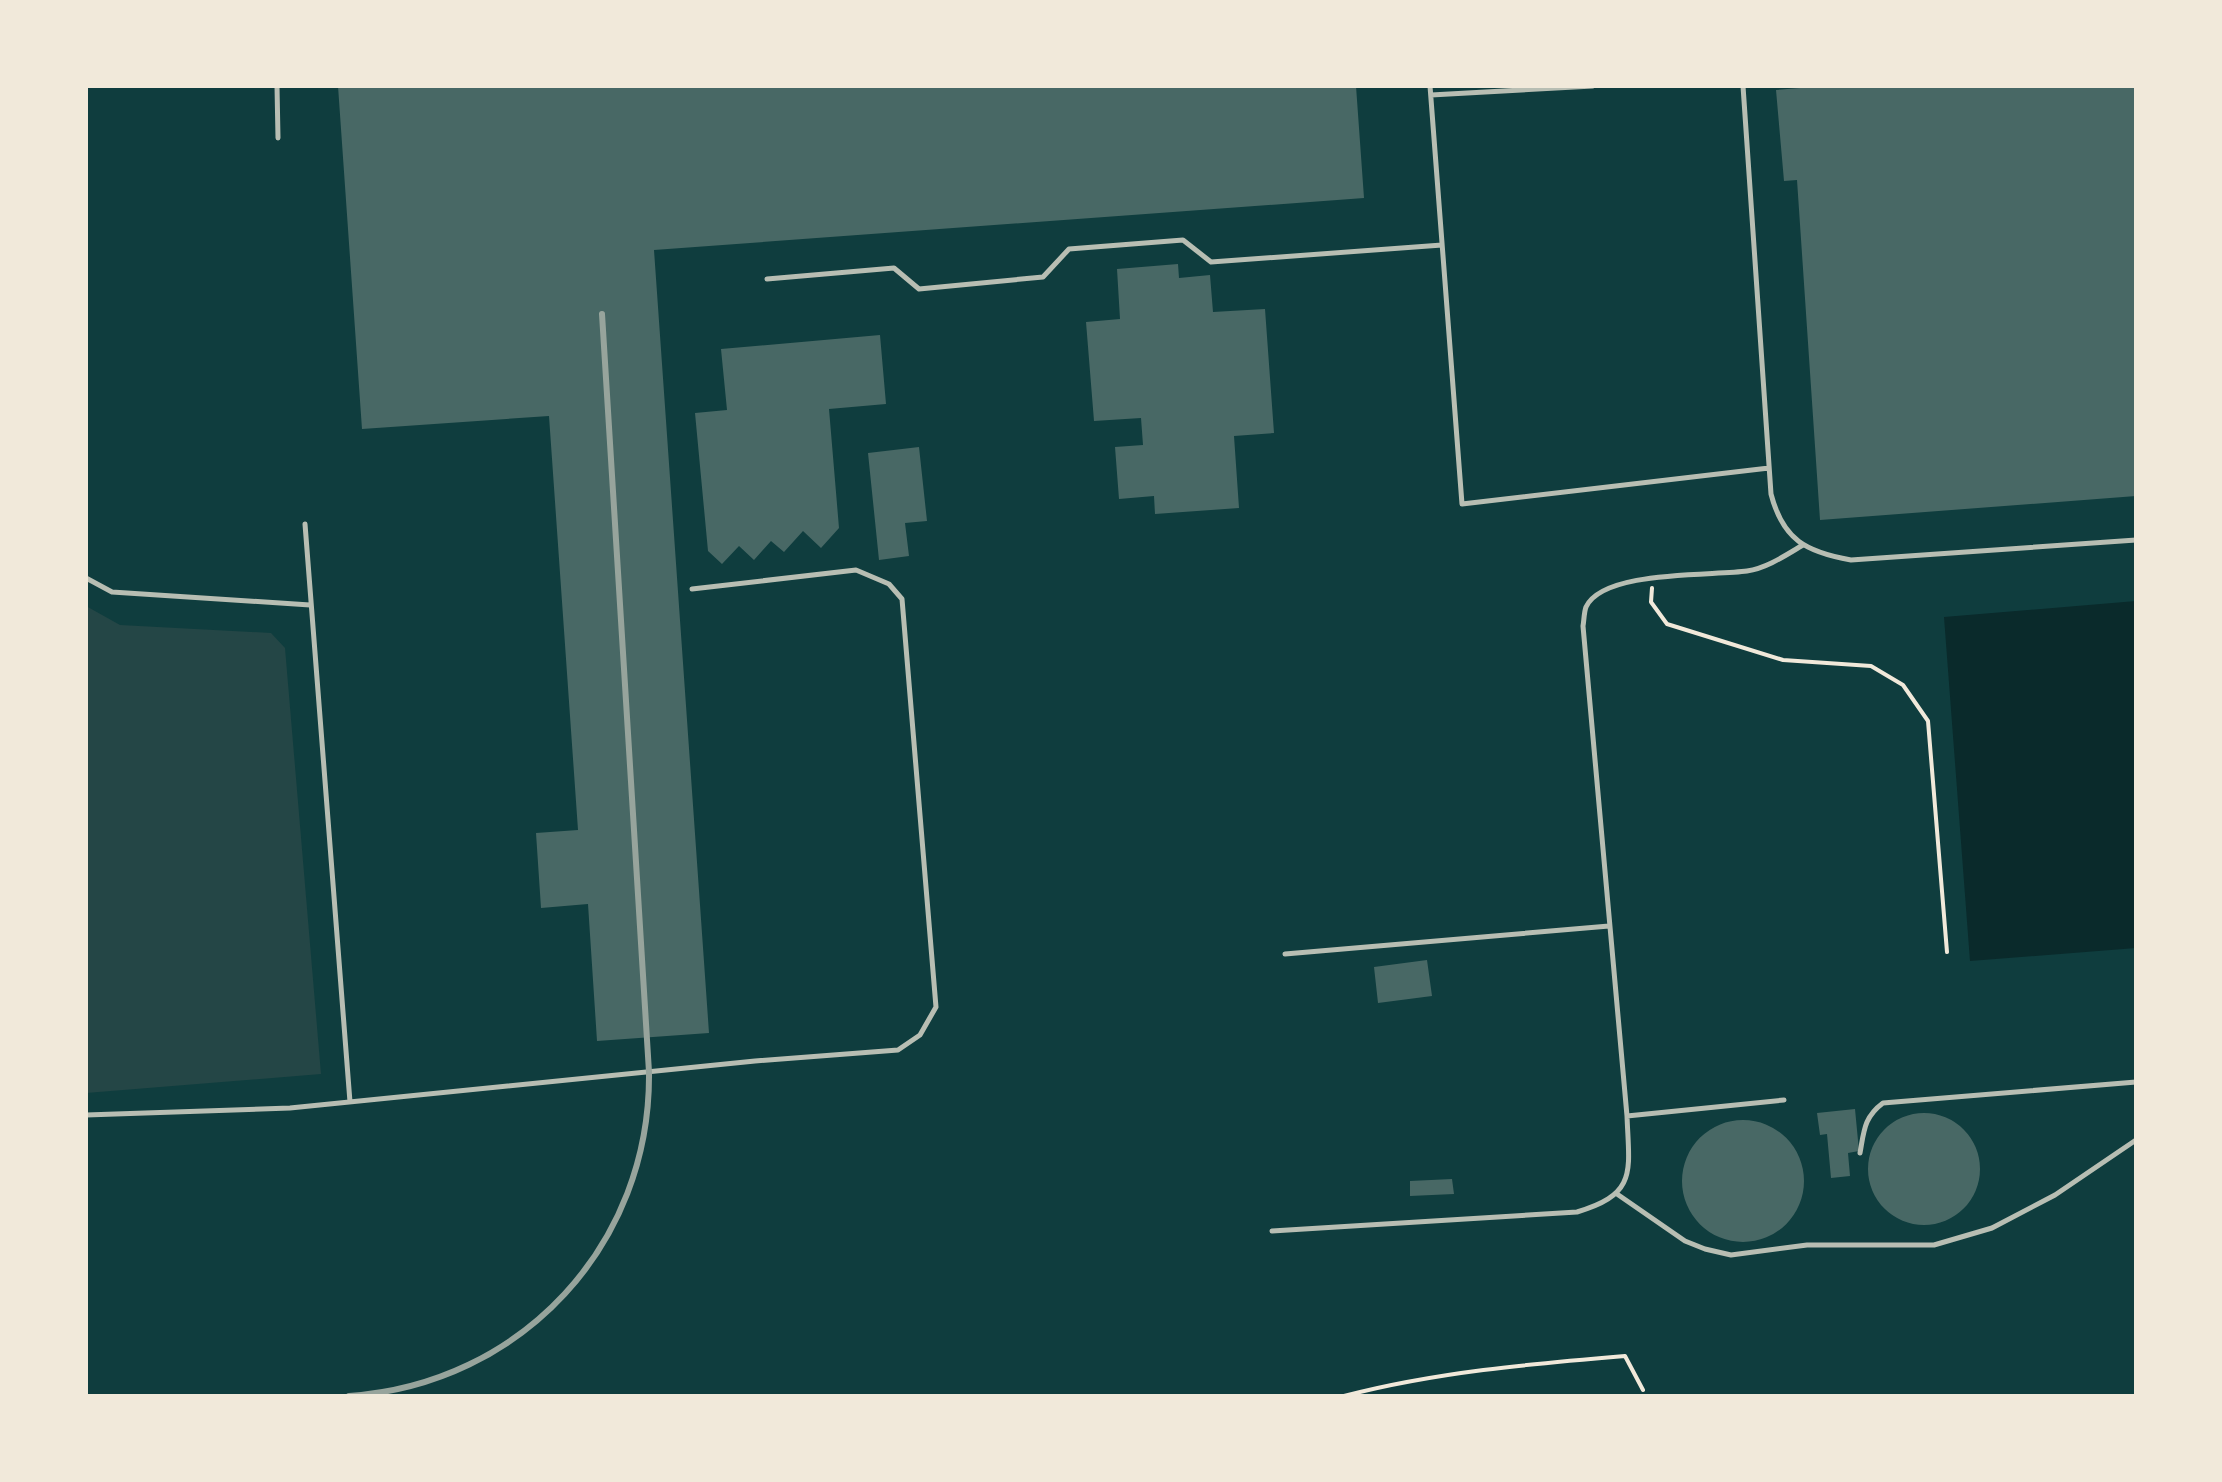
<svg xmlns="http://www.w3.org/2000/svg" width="2222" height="1482" font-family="Quicksand,sans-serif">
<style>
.green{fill:#244646}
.water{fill:#0a2a2b}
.building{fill:#486865}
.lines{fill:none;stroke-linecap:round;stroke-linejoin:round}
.path{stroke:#f1e9da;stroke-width:4}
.service{stroke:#b8beb3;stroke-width:5}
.rail{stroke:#97a49c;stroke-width:6}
</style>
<rect width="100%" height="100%" fill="#0f3d3e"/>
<path class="green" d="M86,606L120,625L271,633L285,648L321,1074L86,1093Z"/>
<path class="water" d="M2136,601V948L1970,961L1944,617Z"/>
<path class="building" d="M338,86H1356L1364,198L654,250L709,1033L597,1041L588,904L541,908L536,833L578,830L549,416L362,429Z
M1825,86H2136V496L1820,520L1797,180L1784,181L1776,90Z
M1178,264L1179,278L1210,275L1213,312L1265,309L1274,433L1234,436L1239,508L1155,514L1154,496L1119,499L1115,447L1143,445L1141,418L1094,421L1086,322L1120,319L1117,269Z
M880,335L886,404L829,409L839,528L821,548L803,531L784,552L771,541L754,560L739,546L722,564L708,551L695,413L727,410L721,349Z
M919,447L927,521L905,523L909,556L879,560L868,453Z
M1427,960L1432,996L1378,1003L1374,967Z
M1855,1109L1859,1151L1848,1153L1850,1176L1831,1178L1827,1134L1820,1135L1817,1113Z
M1868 1169a56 56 0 1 1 112 0a56 56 0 1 1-112 0Z
M1682 1181a61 61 0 1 1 122 0a61 61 0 1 1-122 0Z
M1452,1179L1454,1194L1410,1196V1181Z"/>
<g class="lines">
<path class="path" d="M1652,588L1651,602L1667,624L1783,660L1871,666L1903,685L1928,721L1947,952
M1344,1396C1436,1372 1530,1364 1625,1356L1643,1390"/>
<path class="service" d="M277,86L278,138
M1430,86L1462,504L1769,468
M1743,86L1771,494C1783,540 1806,552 1851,560L2136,540
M1431,95L1593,86
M767,279L894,268L919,289L1043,277L1069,249L1183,240L1211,262L1442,245
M305,524L350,1102
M86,578L112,592L310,605
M1285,954L1609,926
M86,1115L290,1108L755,1061L898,1050L920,1035L936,1007L902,599L889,584L856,570L692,589
M1627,1116L1784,1100
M1860,1153C1864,1131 1864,1117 1883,1103L2136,1082
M1617,1194L1685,1241L1705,1249L1731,1255L1807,1245H1934L1992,1228L2055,1195L2136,1140
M1272,1231L1577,1212C1638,1194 1629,1171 1627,1116L1583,626C1584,621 1584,612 1586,607C1603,570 1711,576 1747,571C1767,568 1786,555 1803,545"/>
<path class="rail" d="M349,1396C522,1384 651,1244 649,1072L602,314"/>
</g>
<rect width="2222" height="1482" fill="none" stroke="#f1e9da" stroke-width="176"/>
</svg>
